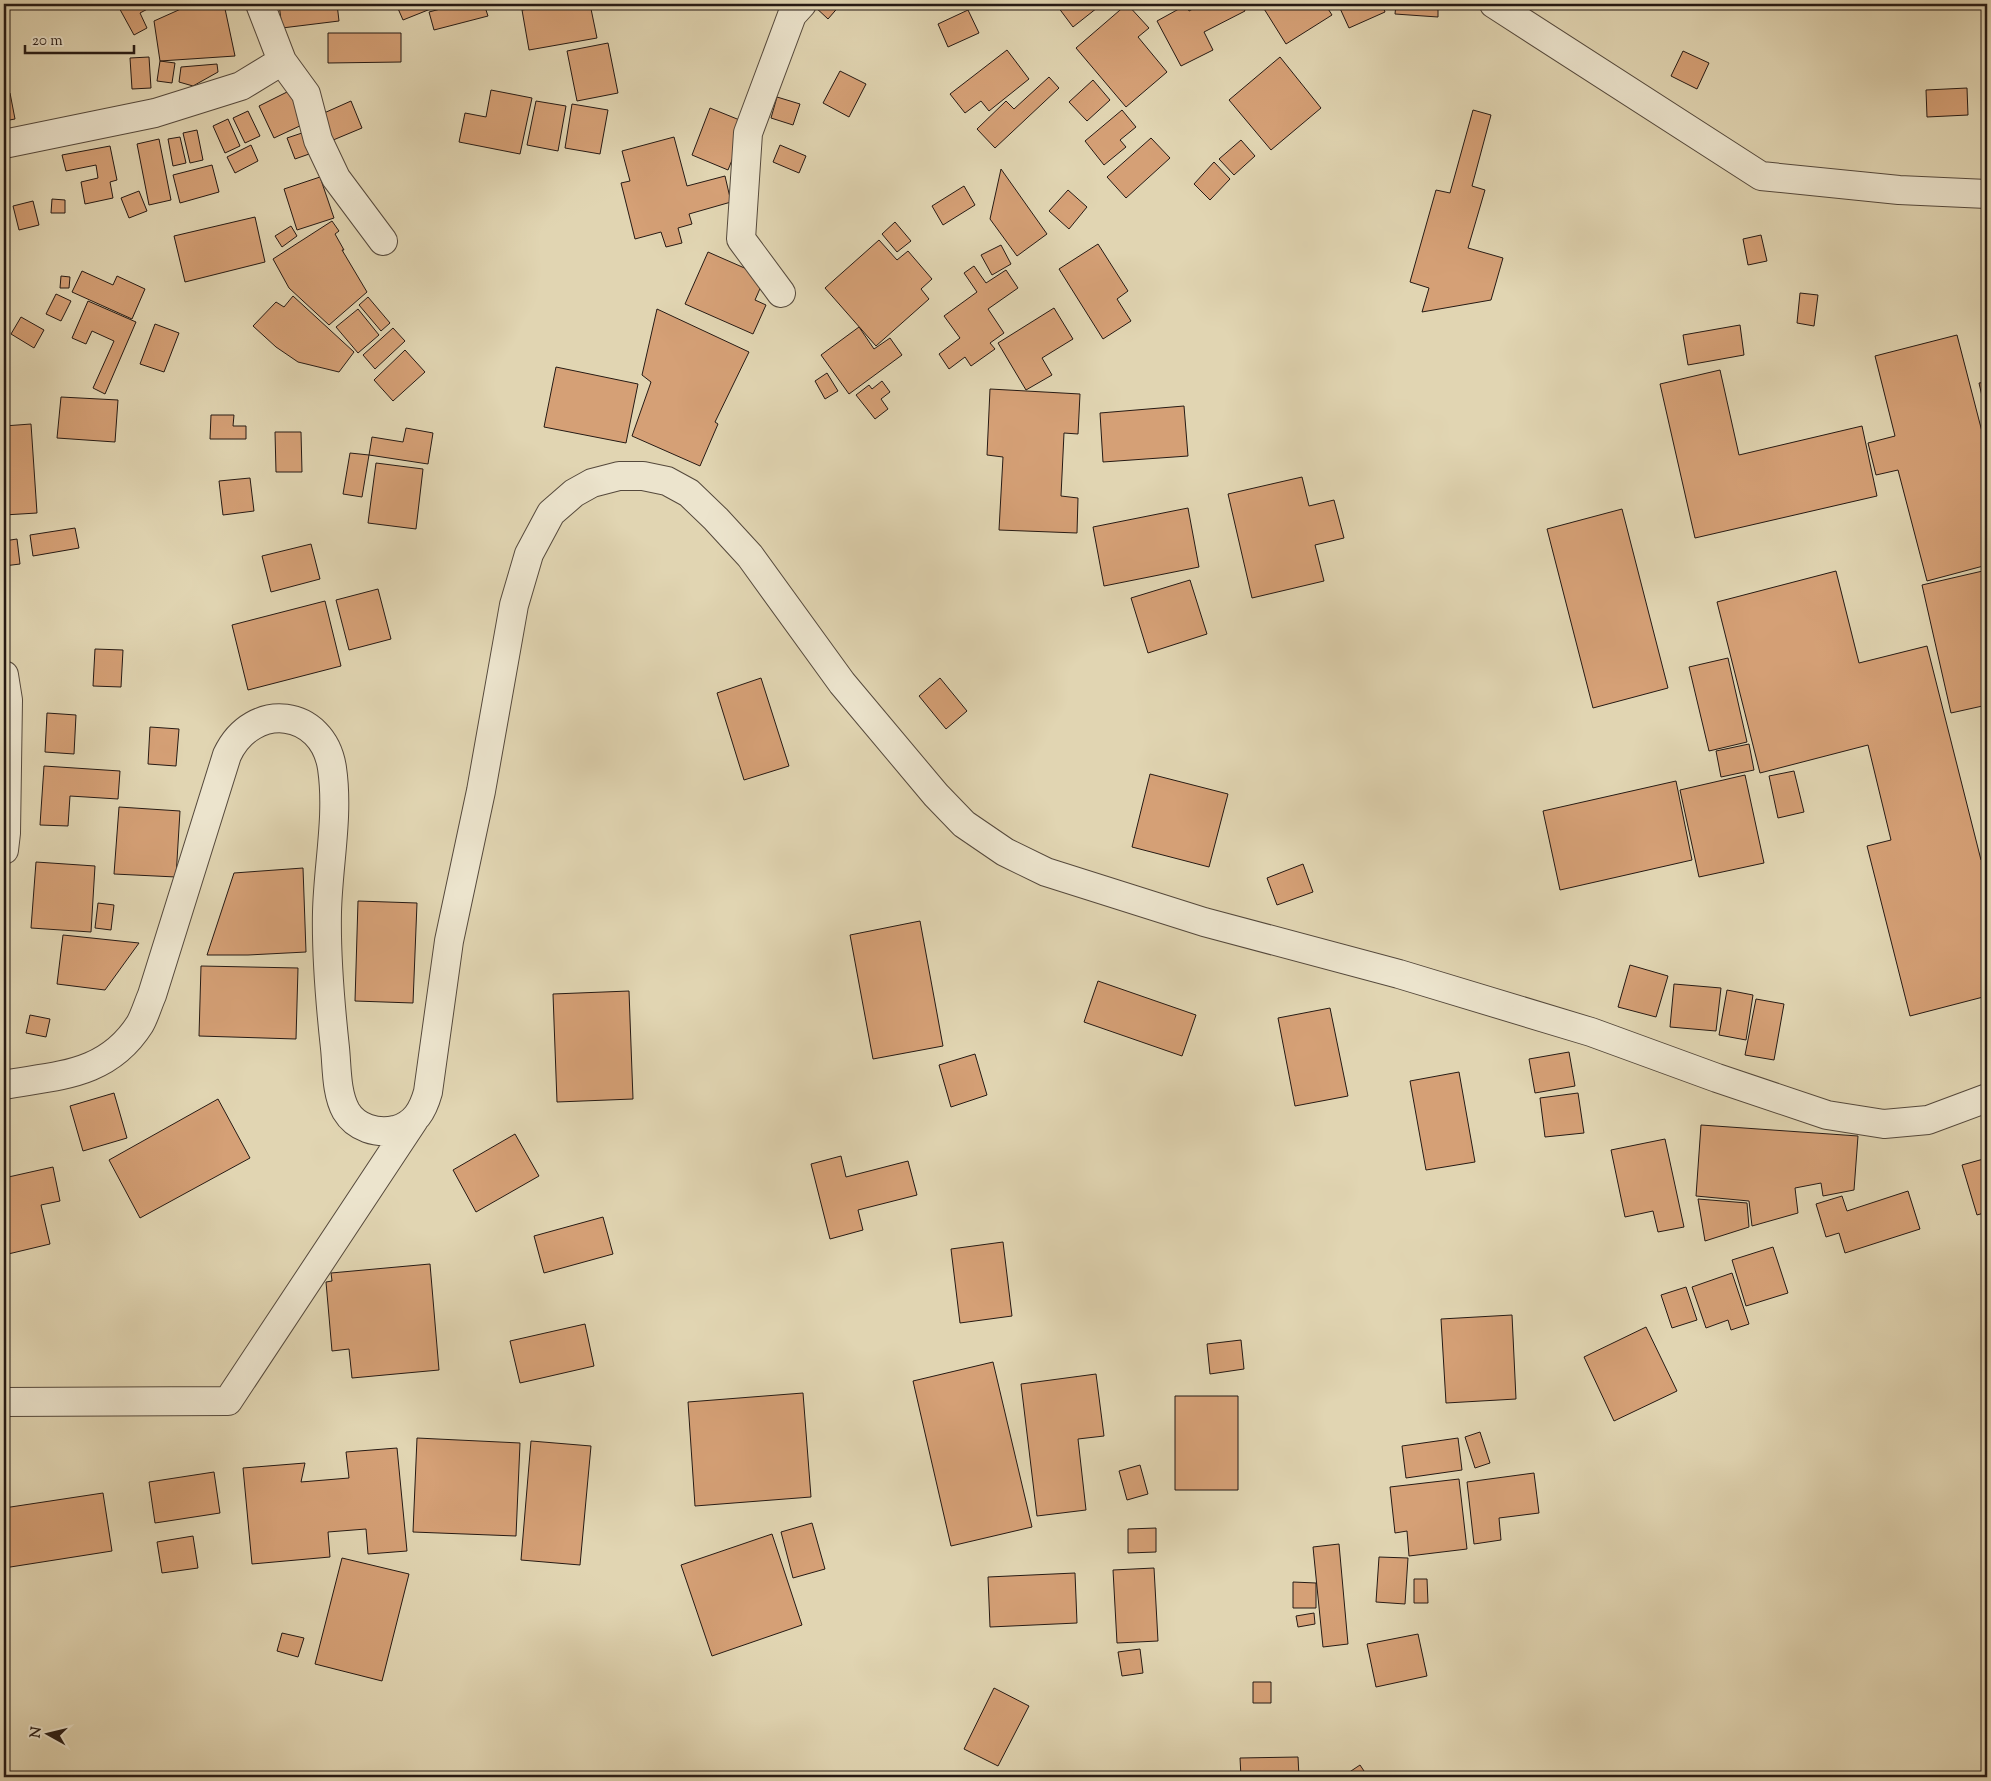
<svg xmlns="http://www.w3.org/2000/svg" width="1991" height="1781" font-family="'Sorts Mill Goudy',serif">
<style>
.building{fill:#d5a076;stroke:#261a14}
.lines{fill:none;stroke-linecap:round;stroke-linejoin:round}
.minor-casing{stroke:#55493c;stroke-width:30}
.minor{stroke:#ece4cd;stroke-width:28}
</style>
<rect width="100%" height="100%" fill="#e1d5b2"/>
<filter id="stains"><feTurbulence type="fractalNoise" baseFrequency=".004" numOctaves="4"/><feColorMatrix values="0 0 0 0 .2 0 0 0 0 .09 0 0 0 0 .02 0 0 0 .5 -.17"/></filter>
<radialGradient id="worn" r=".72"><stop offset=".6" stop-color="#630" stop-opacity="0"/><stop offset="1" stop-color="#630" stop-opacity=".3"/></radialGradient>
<path class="building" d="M117,4H157L140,13L147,28L134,35Z
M192,4H224L235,56L160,61L154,21Z
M279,4H337L339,21L282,28Z
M396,4H443L403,20Z
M447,4H484L488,16L434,30L429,12L448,7Z
M559,4H590L597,38L529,50L522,10Z
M814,4H841L828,19L813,5Z
M1062,4H1094L1097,8L1073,27L1058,7Z
M1127,4L1149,28L1138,37L1167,72L1126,107L1076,48Z
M1202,4H1242L1245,11L1204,32L1213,50L1181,66L1157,21L1186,5L1189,11Z
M1261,4H1325L1332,15L1286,44Z
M1338,4H1382L1385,12L1349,28Z
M1396,4H1438V17L1395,14Z
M968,10L979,33L948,47L938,24Z
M328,33H401V62L328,63Z
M608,43L618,93L577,101L567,51Z
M1007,50L1029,79L989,111L981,101L965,113L950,94Z
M1683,51L1709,63L1697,89L1671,76Z
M149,57L151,88L132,89L130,58Z
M1280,57L1321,108L1271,150L1229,100Z
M160,61L175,63L172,83L157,81Z
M217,64L218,72L193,86L179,82L181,67Z
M840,71L866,84L849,117L823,103Z
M1982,73H1987L1986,155Z
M1049,77L1059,88L995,148L977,129L1006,101L1014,109Z
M1093,80L1110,100L1087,121L1069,102Z
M1967,88L1968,115L1927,117L1926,90Z
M491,90L532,98L520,154L459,142L465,113L486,117Z
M289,91L304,124L274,138L259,106Z
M10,93L15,119L4,121V95Z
M777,97L800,104L793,125L771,118Z
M351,101L362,128L326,143L315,117Z
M536,101L566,106L558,151L527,145Z
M572,104L608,110L600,154L565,148Z
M710,108L747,123L728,170L692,155Z
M1122,110L1136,127L1120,140L1126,147L1104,165L1085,141Z
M1473,110L1491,115L1472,186L1485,190L1468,248L1503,258L1491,300L1422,312L1429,288L1410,282L1436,190L1450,193Z
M248,111L260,136L245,143L233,118Z
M228,119L240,146L225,153L213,126Z
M197,130L203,160L190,163L183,133Z
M305,132L312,153L295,159L287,138Z
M180,137L186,163L173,166L168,139Z
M674,137L687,186L725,176L731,202L689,214L692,224L678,228L682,243L666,247L661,232L635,239L621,183L630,181L622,151Z
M1151,138L1170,158L1126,198L1107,177Z
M159,139L171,200L149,205L137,144Z
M1241,140L1255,156L1234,175L1219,159Z
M251,145L258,161L235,173L227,157Z
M780,145L806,156L799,173L773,162Z
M110,146L117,180L110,182L113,198L85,204L81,182L98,178L96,165L66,171L62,155Z
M1214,162L1230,179L1210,200L1194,184Z
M212,165L219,192L180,203L173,175Z
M1001,169L1047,234L1017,256L990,219Z
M320,177L334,218L297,230L284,189Z
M964,186L975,205L943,225L932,206Z
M1068,190L1087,207L1069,229L1049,211Z
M139,191L147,211L129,218L121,198Z
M52,199L65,200V213H51Z
M33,201L39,225L19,230L13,206Z
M255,217L265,262L185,282L174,236Z
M332,221L339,231L335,234L344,250H342L367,292L329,325L289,288L273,259Z
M895,222L911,241L897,252L882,234Z
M291,226L297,236L282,247L275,236Z
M1761,235L1767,261L1748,265L1743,239Z
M879,240L897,260L908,251L932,279L921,289L929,299L876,346L825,288Z
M1098,244L1128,291L1117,299L1131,321L1103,339L1059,269Z
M1001,245L1011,264L992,275L981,255Z
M708,252L765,277L755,300L766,305L753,334L685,304Z
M974,266L986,283L1006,270L1018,288L988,309L1004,333L990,343L995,349L971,366L965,357L949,369L939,354L960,338L944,316L977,292L964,273Z
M82,271L113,285L117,276L145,289L132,319L72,292Z
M61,276L70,277L69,288H60Z
M1800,293L1818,295L1814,326L1797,323Z
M56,294L71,301L61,321L46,314Z
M293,296L354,352L339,372L298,362L276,347L253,326L276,302L284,307Z
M368,297L390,323L381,331L359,305Z
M88,301L136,322L105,394L93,388L114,341L92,331L86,344L72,338Z
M1054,308L1073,339L1042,358L1052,375L1026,390L998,343Z
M358,309L379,335L358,353L336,327Z
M657,309L749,352L715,422L718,424L700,466L632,436L651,382L642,375Z
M21,317L44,330L34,348L11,334Z
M155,324L179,333L164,372L140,364Z
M1740,325L1744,355L1688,365L1683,335Z
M859,327L874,349L890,338L902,355L849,394L821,355Z
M393,328L405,341L375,369L363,355Z
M1957,335L1987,451V565L1927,581L1898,470L1876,475L1868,443L1895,436L1875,356Z
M405,350L425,372L393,401L374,380Z
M556,367L638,384L626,443L544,427Z
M1720,370L1739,455L1862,426L1877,496L1695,538L1660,384Z
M827,373L838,391L825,399L815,381Z
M882,381L890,392L881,399L888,409L875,419L856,395L869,385L872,389Z
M1987,382V418L1979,383Z
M990,389L1080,394L1078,434L1064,433L1061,496L1078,498L1077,533L999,530L1003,457L987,455Z
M61,397L118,400L115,442L57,438Z
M1184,406L1188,456L1103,462L1100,413Z
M211,415H234L233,426H246V439H210Z
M31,424L37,513L4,515V426Z
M406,428L433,433L428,464L369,455L372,437L403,442Z
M275,432H301L302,472H276Z
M350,453L369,455L362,497L343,494Z
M376,463L423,469L416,529L368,523Z
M1302,477L1309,506L1334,500L1344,538L1315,545L1324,581L1252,598L1228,494Z
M250,478L254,511L223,515L219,481Z
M1188,508L1199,567L1104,586L1093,527Z
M1622,509L1668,688L1593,708L1547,529Z
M75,528L79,548L33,556L30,535Z
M17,539L20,564L4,566V541Z
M311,544L320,579L271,592L262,556Z
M1987,570V705L1951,713L1922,585Z
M1836,571L1859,663L1927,646L1981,860L1987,858V996L1910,1016L1867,846L1891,840L1868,745L1760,773L1717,602Z
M1190,580L1207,634L1148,653L1131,598Z
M378,589L391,639L349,650L336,600Z
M325,601L341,666L248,690L232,625Z
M95,649L123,650L121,687L93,686Z
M1728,658L1747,742L1709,751L1689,667Z
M761,678L789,766L744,780L717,693Z
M940,678L967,711L946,729L919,696Z
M47,713L76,715L74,754L45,752Z
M150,727L179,729L176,766L148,764Z
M1749,744L1754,770L1721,777L1716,751Z
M44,766L120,771L118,799L70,796L68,826L40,825Z
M1794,771L1804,812L1778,818L1769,776Z
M1150,774L1228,794L1209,867L1132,847Z
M1745,775L1764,863L1699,877L1680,790Z
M1676,781L1692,860L1560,890L1543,811Z
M119,807L180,811L176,877L114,874Z
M36,862L95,866L91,932L31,928Z
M1303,864L1313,892L1277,905L1267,878Z
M303,868L306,952L248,955H207L234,873Z
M358,901L417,903L413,1003L355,1001Z
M98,903L114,905L111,930L95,928Z
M920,921L943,1046L873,1059L850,935Z
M63,935L139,943L105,990L57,984Z
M1630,965L1668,976L1656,1017L1618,1007Z
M201,966L298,968L296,1039L199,1036Z
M1098,981L1196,1015L1182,1056L1084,1022Z
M1674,984L1721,988L1716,1031L1670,1027Z
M1727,990L1753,995L1746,1040L1719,1035Z
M629,991L633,1099L557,1102L553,994Z
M1756,999L1784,1004L1774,1060L1745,1055Z
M1330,1008L1348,1096L1295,1106L1278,1018Z
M30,1015L50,1019L46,1037L26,1033Z
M1569,1052L1575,1086L1535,1093L1529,1059Z
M975,1054L987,1095L951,1107L939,1065Z
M1459,1072L1475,1162L1426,1170L1410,1081Z
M114,1093L127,1138L83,1151L70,1106Z
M1578,1093L1584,1133L1545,1137L1540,1098Z
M218,1099L250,1158L140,1218L109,1160Z
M1701,1125L1858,1136L1854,1190L1823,1196L1821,1183L1795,1188L1798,1213L1752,1226L1749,1201L1696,1196Z
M515,1134L539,1176L476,1212L453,1170Z
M1665,1139L1684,1227L1658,1232L1653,1211L1625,1217L1611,1150Z
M841,1156L846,1177L908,1161L917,1195L858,1210L863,1230L830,1239L811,1164Z
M1987,1158V1212L1977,1215L1962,1165Z
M53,1167L60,1201L41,1205L50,1244L4,1255V1178Z
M1908,1191L1920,1229L1845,1253L1839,1233L1826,1237L1816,1204L1842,1196L1847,1211Z
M1698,1199L1747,1203L1749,1227L1705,1241Z
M603,1217L613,1254L544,1273L534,1236Z
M1003,1242L1012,1316L960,1323L951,1249Z
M1773,1247L1788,1293L1746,1306L1732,1260Z
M430,1264L439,1370L352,1378L349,1349L332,1351L326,1282L332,1281L331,1273Z
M1732,1273L1749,1324L1731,1330L1728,1320L1706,1328L1692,1287Z
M1686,1287L1697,1320L1672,1328L1661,1295Z
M1512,1315L1516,1399L1446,1403L1441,1319Z
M585,1324L594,1366L520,1383L510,1341Z
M1646,1327L1677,1391L1614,1421L1584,1357Z
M1241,1340L1244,1369L1210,1374L1207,1344Z
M993,1362L1032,1527L951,1546L913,1381Z
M1096,1374L1104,1436L1078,1439L1086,1510L1037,1516L1021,1384Z
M803,1393L811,1497L695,1506L688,1402Z
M1175,1396H1238V1490H1175Z
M1480,1432L1490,1463L1475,1468L1465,1437Z
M417,1438L520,1443L516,1536L413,1532Z
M1458,1438L1462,1470L1406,1478L1402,1446Z
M531,1441L591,1446L580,1565L521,1560Z
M397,1448L407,1551L368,1554L366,1529L328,1532L330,1557L252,1564L243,1468L305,1463L301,1482L349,1478L346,1452Z
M1140,1465L1148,1494L1127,1500L1119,1471Z
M214,1472L220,1513L155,1523L149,1482Z
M1534,1473L1539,1513L1499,1518L1501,1540L1474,1544L1467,1482Z
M1459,1479L1467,1549L1409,1556L1407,1531L1395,1533L1390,1487Z
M103,1493L112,1551L4,1568V1508Z
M812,1523L825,1569L793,1578L781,1532Z
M1156,1528V1552L1128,1553V1529Z
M772,1534L802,1625L712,1656L681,1565Z
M193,1536L198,1568L162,1573L157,1542Z
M1339,1544L1348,1644L1323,1647L1313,1547Z
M1379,1557L1408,1558L1405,1604L1376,1602Z
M342,1558L409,1574L382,1681L315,1664Z
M1154,1568L1158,1641L1117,1643L1113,1570Z
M1075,1573L1077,1623L990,1627L988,1577Z
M1414,1579H1427L1428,1603H1414Z
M1293,1582L1316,1583V1608H1293Z
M1314,1613L1315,1624L1298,1627L1296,1616Z
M282,1633L304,1638L298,1657L277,1651Z
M1418,1634L1427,1676L1376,1687L1367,1644Z
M1140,1649L1143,1673L1122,1676L1118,1652Z
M1253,1682H1271V1703H1253Z
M994,1688L1029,1706L998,1766L964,1749Z
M1298,1757L1299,1777H1241L1240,1758Z
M1360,1765L1368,1777H1342Z"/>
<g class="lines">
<g class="minor-casing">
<path id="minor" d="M260,4L282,61L306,94L318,140L336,178L383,241
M1494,4L1761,176L1899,190L1987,194
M4,144L155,113L241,86L282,61
M781,293L741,239L748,133L792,15L802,4
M4,675L8,700L6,833L4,850
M4,1085C58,1075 107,1076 140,1024C145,1015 148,1004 152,995L227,755C253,700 323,709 332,768C339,816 328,865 327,912C326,957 330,1002 335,1048C337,1067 336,1093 346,1111C356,1128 377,1134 395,1130C415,1125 423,1110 428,1092L449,941L481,791L514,605L529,554L551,513L574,493L592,483L619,476H643L667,481L689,493L716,519L750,556L842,683L936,795L964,824L1005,852L1046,872L1204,922L1399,974L1591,1032L1717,1078L1827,1115L1884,1124L1928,1120L1987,1098
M4,1402L228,1401L414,1120"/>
</g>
<use href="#minor" class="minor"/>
</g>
<rect width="1991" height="1781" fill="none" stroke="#e1d5b2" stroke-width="20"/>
<rect x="5" y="5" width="1981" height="1771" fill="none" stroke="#261a14" stroke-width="2.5"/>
<rect x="10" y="10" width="1971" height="1761" fill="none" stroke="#261a14"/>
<g transform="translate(48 1734) rotate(278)" stroke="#ece4cd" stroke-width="4" paint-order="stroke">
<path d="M0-4L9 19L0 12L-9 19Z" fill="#261a14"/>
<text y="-8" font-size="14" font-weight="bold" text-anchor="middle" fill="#261a14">N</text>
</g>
<path d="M25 45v8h109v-8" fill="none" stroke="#261a14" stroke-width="2.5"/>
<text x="32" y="45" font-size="15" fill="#261a14" stroke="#ece4cd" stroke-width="4" paint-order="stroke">20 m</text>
<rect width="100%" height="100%" filter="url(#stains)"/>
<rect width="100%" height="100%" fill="url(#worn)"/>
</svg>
